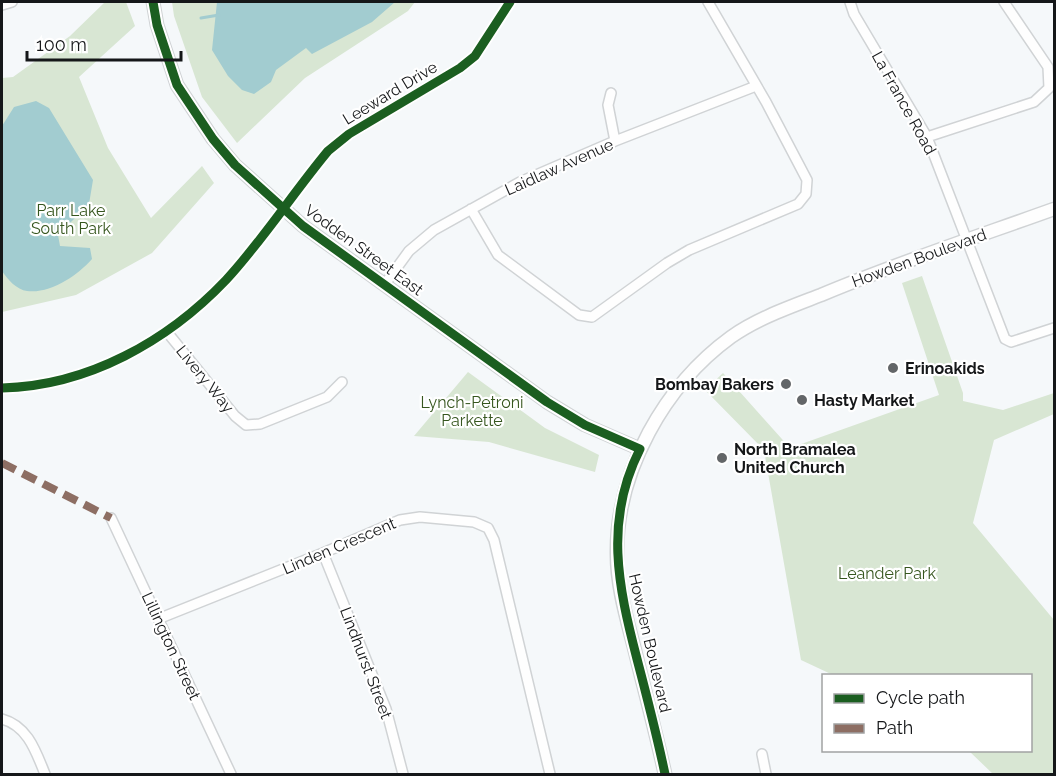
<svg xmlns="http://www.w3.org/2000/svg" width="1056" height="776" font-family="Raleway,sans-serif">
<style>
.green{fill:#d8e6d3}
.water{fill:#a2ccd0}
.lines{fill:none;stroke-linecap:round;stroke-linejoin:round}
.stream{stroke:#a2ccd0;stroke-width:3}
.street-casing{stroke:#d0d3d5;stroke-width:12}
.secondary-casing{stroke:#d0d3d5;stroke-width:15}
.street{stroke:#fefefe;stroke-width:9}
.secondary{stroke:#fefefe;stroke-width:12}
.quiet{stroke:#8d6e63;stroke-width:8;stroke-dasharray:15 8;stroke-linecap:butt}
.cycleway-casing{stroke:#fff;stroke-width:13}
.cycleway{stroke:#1b5e20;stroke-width:9}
.poi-dot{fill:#636668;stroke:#fff;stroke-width:2}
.labels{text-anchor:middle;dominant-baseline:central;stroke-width:4.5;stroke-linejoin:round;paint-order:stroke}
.street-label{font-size:16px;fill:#151719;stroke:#fff}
.park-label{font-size:16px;fill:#36561e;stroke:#fff}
.poi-label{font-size:16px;font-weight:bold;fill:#151719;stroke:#fff;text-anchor:start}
</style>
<rect width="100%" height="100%" fill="#f5f8fa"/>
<path class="green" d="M105,2H126L135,26L79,77L108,148L151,218L202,166L214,183L152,253L76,295L2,312V78L13,77L70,36Z
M172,2H415L408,11L305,78L237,143L202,97L174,16Z
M922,276L963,393V401L1003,410L1054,393V414L994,440L973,523L1054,620V774H993L969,751L1030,750V676L833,675L801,660L764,450L705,390L723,373L790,448L939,395L902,283Z
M468,372L545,428L599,455L595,472L489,442L414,436Z"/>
<path class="water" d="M217,2H395L372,22L312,54L306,48L276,70L271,82L254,94L242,90L228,76L212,50Z
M36,101L49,108L93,180L89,204L58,235L60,246L90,248L92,259C77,276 50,294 27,291C17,290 7,279 2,271V126L14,107Z"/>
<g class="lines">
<path class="stream" d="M201,18L219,15"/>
<g class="street-casing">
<path id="street" d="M850,2L854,14L927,137L1005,339L1011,342L1054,328
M2,5L12,2
M611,93L608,105L615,141
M927,137L1034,102L1049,88L1048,67L1004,2
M471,209L498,255L579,315L592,317L667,263L689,250L798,204L806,194L807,180L766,102L708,2
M385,284L409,251L434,230L520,182L615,141L756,86
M167,332L235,416L246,425L260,424L327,397L342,382
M2,388C88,386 168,341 226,280C263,240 293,193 328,151L349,134L460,68L475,56L510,2
M111,518L231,774
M323,553L386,709L403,774
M158,619L323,553L400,520L420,517L474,522L488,528L494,540L550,774
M2,719C28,726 36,752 45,774
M762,754L766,774"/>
</g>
<g class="secondary-casing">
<path id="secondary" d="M153,2L157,25L177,85L213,139L235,165L303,226L547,402L585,425L640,449
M665,774C656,733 645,692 635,651C627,619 617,587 617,554C616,471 665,385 731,337C758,318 790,307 821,295C897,263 976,237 1054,209"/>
</g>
<use href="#street" class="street"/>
<use href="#secondary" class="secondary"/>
<path class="quiet" d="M2,463L111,518"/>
<g class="cycleway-casing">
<path id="cycleway" d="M153,2L157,25L177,85L213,139L235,165L303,226L547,402L585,425L640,449C604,520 618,586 637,659C647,697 657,736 665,774
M2,388C88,386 168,341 226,280C263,240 293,193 328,151L349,134L460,68L475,56L510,2"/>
</g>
<use href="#cycleway" class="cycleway"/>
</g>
<g class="poi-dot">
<circle cx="893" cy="368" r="6"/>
<circle cx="786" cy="384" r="6"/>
<circle cx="802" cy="400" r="6"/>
<circle cx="722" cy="458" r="6"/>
</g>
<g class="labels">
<g class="street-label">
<text transform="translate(390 93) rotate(-31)">Leeward Drive</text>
<text transform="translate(904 103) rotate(61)">La France Road</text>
<text transform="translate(559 167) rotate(-24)">Laidlaw Avenue</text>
<text transform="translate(364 250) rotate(36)">Vodden Street East</text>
<text transform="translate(919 258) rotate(-20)">Howden Boulevard</text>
<text transform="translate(205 379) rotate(51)">Livery Way</text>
<text transform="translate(339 546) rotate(-23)">Linden Crescent</text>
<text transform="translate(650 643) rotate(77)">Howden Boulevard</text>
<text transform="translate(171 646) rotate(65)">Lillington Street</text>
<text transform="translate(366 663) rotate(69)">Lindhurst Street</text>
</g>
<g class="park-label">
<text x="71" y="210">Parr Lake<tspan x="71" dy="18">South Park</tspan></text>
<text x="472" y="402">Lynch-Petroni<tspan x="472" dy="18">Parkette</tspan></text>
<text x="887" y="573">Leander Park</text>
</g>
<g class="poi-label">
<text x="905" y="368">Erinoakids</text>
<text x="774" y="384" text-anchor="end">Bombay Bakers</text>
<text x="814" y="400">Hasty Market</text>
<text x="734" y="449">North Bramalea<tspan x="734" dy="18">United Church</tspan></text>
</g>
</g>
<rect width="1056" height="776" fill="none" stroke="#151719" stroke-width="6"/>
<rect x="822" y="674" width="210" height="78" fill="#ffffff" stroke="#a1a2a3" stroke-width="1.5"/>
<rect x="834" y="694" width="30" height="9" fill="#1b5e20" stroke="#a1a2a3" stroke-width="1.5"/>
<text x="876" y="704" font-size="18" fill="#151719">Cycle path</text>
<rect x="834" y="724" width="30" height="9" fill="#8d6e63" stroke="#a1a2a3" stroke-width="1.5"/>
<text x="876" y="734" font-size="18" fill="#151719">Path</text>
<path d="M27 51v9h154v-9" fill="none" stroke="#151719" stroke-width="3"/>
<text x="36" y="51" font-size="18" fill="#151719" stroke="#ffffff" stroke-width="4.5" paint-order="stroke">100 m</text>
</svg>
